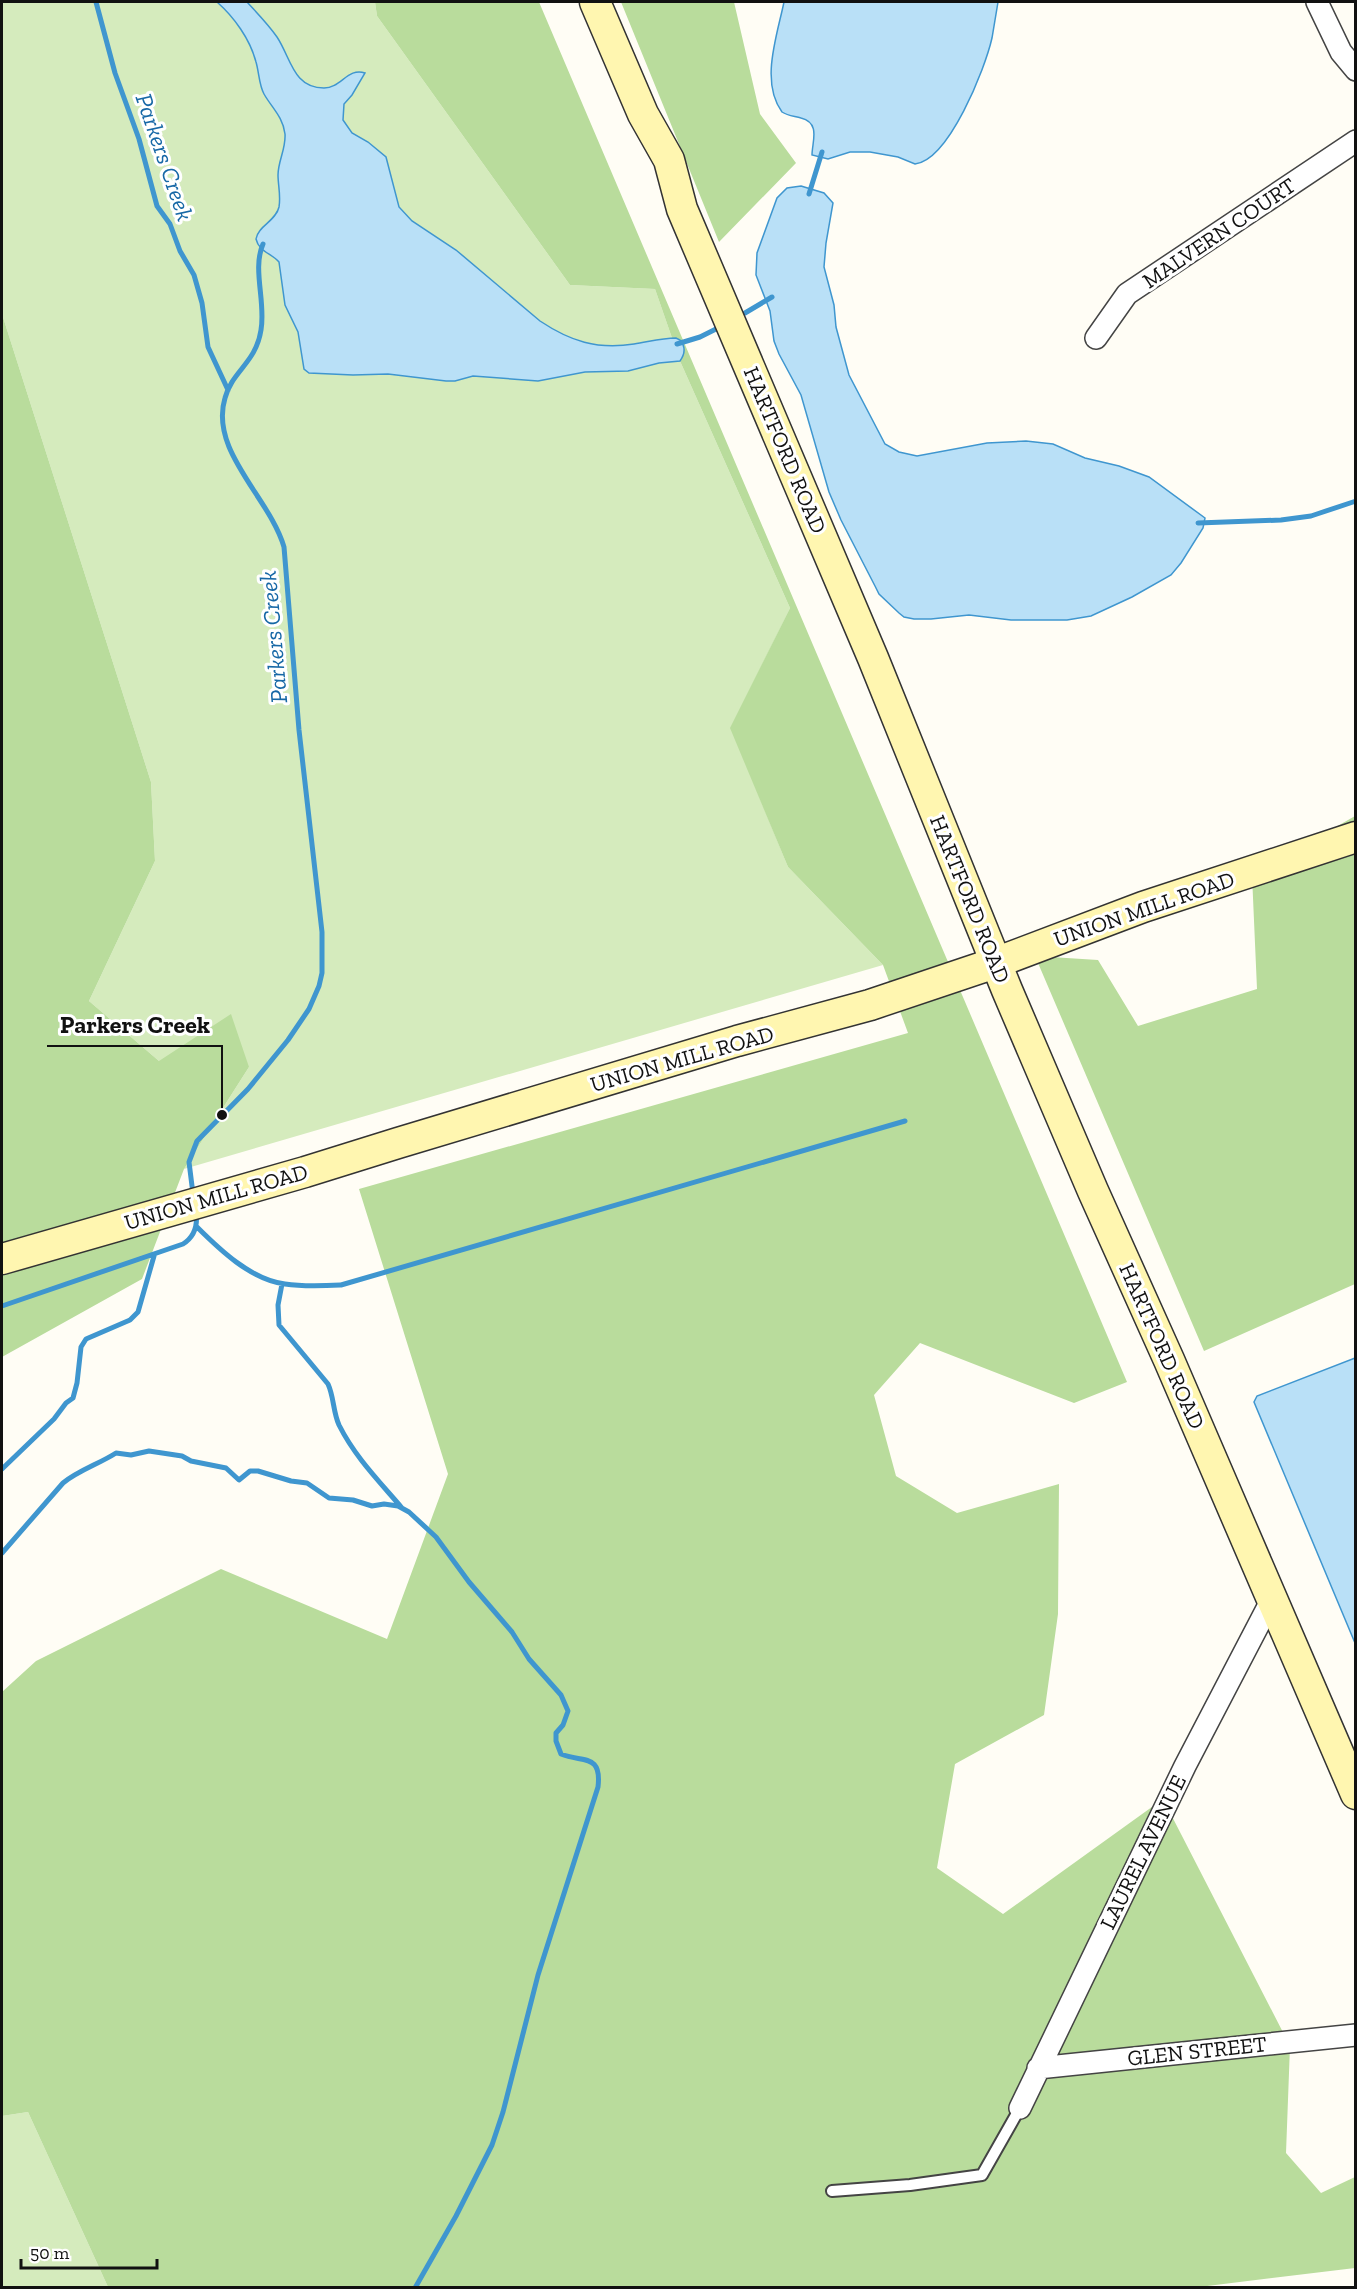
<svg xmlns="http://www.w3.org/2000/svg" width="1357" height="2289" font-family="'Zilla Slab',serif">
<style>
.green{fill:#d5ebbd}
.forest{fill:#b9dc9c}
.water{fill:#b9e0f7;stroke:#3f96cf;stroke-width:1.5}
.lines{fill:none;stroke-linecap:round;stroke-linejoin:round}
.stream{stroke:#3f96cf;stroke-width:5}
.lane-casing{stroke:#444;stroke-width:14}
.street-casing{stroke:#444;stroke-width:24}
.secondary-casing{stroke:#333;stroke-width:33}
.lane{stroke:#fff;stroke-width:10}
.street{stroke:#fff;stroke-width:21}
.secondary{stroke:#fff6b0;stroke-width:30}
.labels{text-anchor:middle;dominant-baseline:central;stroke-width:6;stroke-linejoin:round;paint-order:stroke}
.street-label{font-size:22px;fill:#111;stroke:#fff}
.water-label{font-size:24px;font-style:italic;fill:#1768a6;stroke:#fff}
.leader{fill:none;stroke:#111;stroke-width:2}
.callout-dot{fill:#111;stroke:#fff;stroke-width:2}
.callout-label{font-size:24px;text-anchor:middle;font-weight:bold;fill:#111;stroke:#fff;stroke-width:6;stroke-linejoin:round;paint-order:stroke}
</style>
<rect width="100%" height="100%" fill="#fffdf5"/>
<path class="green" d="M2,2H375L377,16L570,285L655,289L680,361L790,608L731,728L788,867L883,965L184,1169L249,1067L159,1061L89,1001L155,861L151,782L2,314Z
M28,2112L108,2287H2V2116Z"/>
<path class="forest" d="M375,2H539L1127,1382L1074,1403L920,1343L874,1395L896,1476L957,1513L1059,1484L1058,1614L1044,1715L955,1764L937,1868L1003,1914L1163,1799L1290,2046L1286,2153L1321,2193L1355,2177V2268L1191,2288L108,2287L28,2112L2,2116V1692L36,1661L221,1569L387,1639L448,1474L359,1189L908,1033L883,965L788,867L730,728L790,608L680,361L655,289L570,285L377,16Z
M621,2H734L760,114L796,163L719,242Z
M2,314L151,782L155,861L89,1001L159,1061L231,1014L249,1067L184,1169L142,1279L2,1357Z
M1355,816V1284L1204,1351L1035,956L1098,960L1138,1026L1257,989L1252,875Z"/>
<path class="water" d="M217,2H247C257,13 268,24 277,37C291,58 293,88 324,88C341,88 348,67 365,73L352,95L344,104L343,120L352,133L368,142L386,157L399,207L412,221L456,250L540,321C570,341 597,350 634,344C648,342 661,338 676,338L680,340C686,347 685,354 680,361L659,363L628,371L585,372L538,381L473,376L455,381H446L388,374L353,375L309,373L304,369L298,332L285,305L279,262C271,253 259,252 256,239C258,226 276,221 279,207C281,196 278,185 278,175C278,161 286,149 285,134C283,117 272,108 264,94C259,85 259,72 256,62C250,39 234,17 217,2Z
M784,2H998C996,14 994,26 992,38C985,69 949,160 915,164L898,157L870,152H850L828,159L812,155C812,142 821,123 801,118C794,116 788,116 782,112C760,82 777,36 784,2Z
M801,186L824,193L833,203L826,243L824,267L834,305L836,327L849,375L885,444L899,452L917,456L987,443L1026,441L1053,444L1085,458L1119,466L1149,477L1205,518L1203,528L1181,563L1171,575L1132,597L1091,616L1067,620H1011L969,615L931,619H914L904,617L899,613L879,594L875,586L841,520L829,492L801,395L779,354L774,341L770,311L756,275L757,253L777,198L787,188Z
M1355,1358H1356L1355,1643L1254,1402L1257,1396Z"/>
<g class="lines">
<path class="stream" d="M96,2L115,73L139,139L157,206L170,224L180,251L194,275L202,303L208,347L228,390
M809,194L822,152
M745,313L772,297
M677,344L700,337L716,329
M1198,523L1281,520L1311,516L1356,501
M193,1194L189,1162L197,1141L248,1089L288,1040L309,1009L319,986L322,973V932L299,730L284,547C270,498 209,451 225,398C232,371 256,363 261,330C266,302 252,269 263,244
M196,1226C219,1249 251,1280 285,1284C304,1287 322,1286 341,1285L905,1121
M282,1284L278,1305L279,1325L328,1384C334,1397 333,1412 339,1425C355,1457 379,1481 402,1508
M2,1306L183,1244C194,1237 198,1226 196,1212
M2,1469L54,1419L66,1403L73,1398L77,1383L81,1347L86,1339L130,1320L138,1312L154,1256
M2,1553L63,1483C79,1470 99,1464 116,1453L131,1455L149,1451L182,1456L191,1461L226,1468L239,1480L250,1471H258L291,1481L307,1483L329,1498L353,1500L372,1506L384,1504L398,1506L409,1512L436,1537L469,1582L512,1632L529,1659L561,1695L568,1711L563,1725L556,1733V1741L561,1754C583,1763 602,1753 598,1787L538,1975L503,2112L492,2145L456,2216L415,2288"/>
<g class="lane-casing">
<path id="lane" d="M832,2191L910,2185L982,2175L1020,2108"/>
</g>
<g class="street-casing">
<path id="street" d="M1317,2L1341,52L1356,70
M1096,338L1127,294L1356,141
M1038,2068L1356,2035
M1020,2108L1185,1766L1272,1599"/>
</g>
<g class="secondary-casing">
<path id="secondary" d="M595,2L643,114L669,160L682,209L873,658L1007,990L1093,1191L1169,1360L1356,1794
M2,1259L305,1172L398,1143L737,1041L870,1005L995,963L1143,907L1356,837"/>
</g>
<use href="#lane" class="lane"/>
<use href="#street" class="street"/>
<use href="#secondary" class="secondary"/>
</g>
<g class="labels">
<g class="street-label">
<text transform="translate(1219 233) rotate(-34)">MALVERN COURT</text>
<text transform="translate(785 450) rotate(67)">HARTFORD ROAD</text>
<text transform="translate(970 899) rotate(68)">HARTFORD ROAD</text>
<text transform="translate(1144 909) rotate(-19)">UNION MILL ROAD</text>
<text transform="translate(682 1059) rotate(-16)">UNION MILL ROAD</text>
<text transform="translate(216 1197) rotate(-16)">UNION MILL ROAD</text>
<text transform="translate(1162 1346) rotate(66)">HARTFORD ROAD</text>
<text transform="translate(1143 1852) rotate(-64)">LAUREL AVENUE</text>
<text transform="translate(1197 2051) rotate(-6)">GLEN STREET</text>
</g>
<g class="water-label">
<text transform="translate(165 157) rotate(71)">Parkers Creek</text>
<text transform="translate(273 637) rotate(-95)">Parkers Creek</text>
</g>
</g>
<path class="leader" d="M222 1115L222 1046H47"/>
<circle class="callout-dot" cx="222" cy="1115" r="6"/>
<g class="callout-label">
<text x="135" y="1033">Parkers Creek</text>
</g>
<rect width="1357" height="2289" fill="none" stroke="#111111" stroke-width="6"/>
<path d="M21 2259v9h136v-9" fill="none" stroke="#111111" stroke-width="3"/>
<text x="30" y="2259" font-size="18" fill="#111111" stroke="#ffffff" stroke-width="4.5" paint-order="stroke">50 m</text>
</svg>
